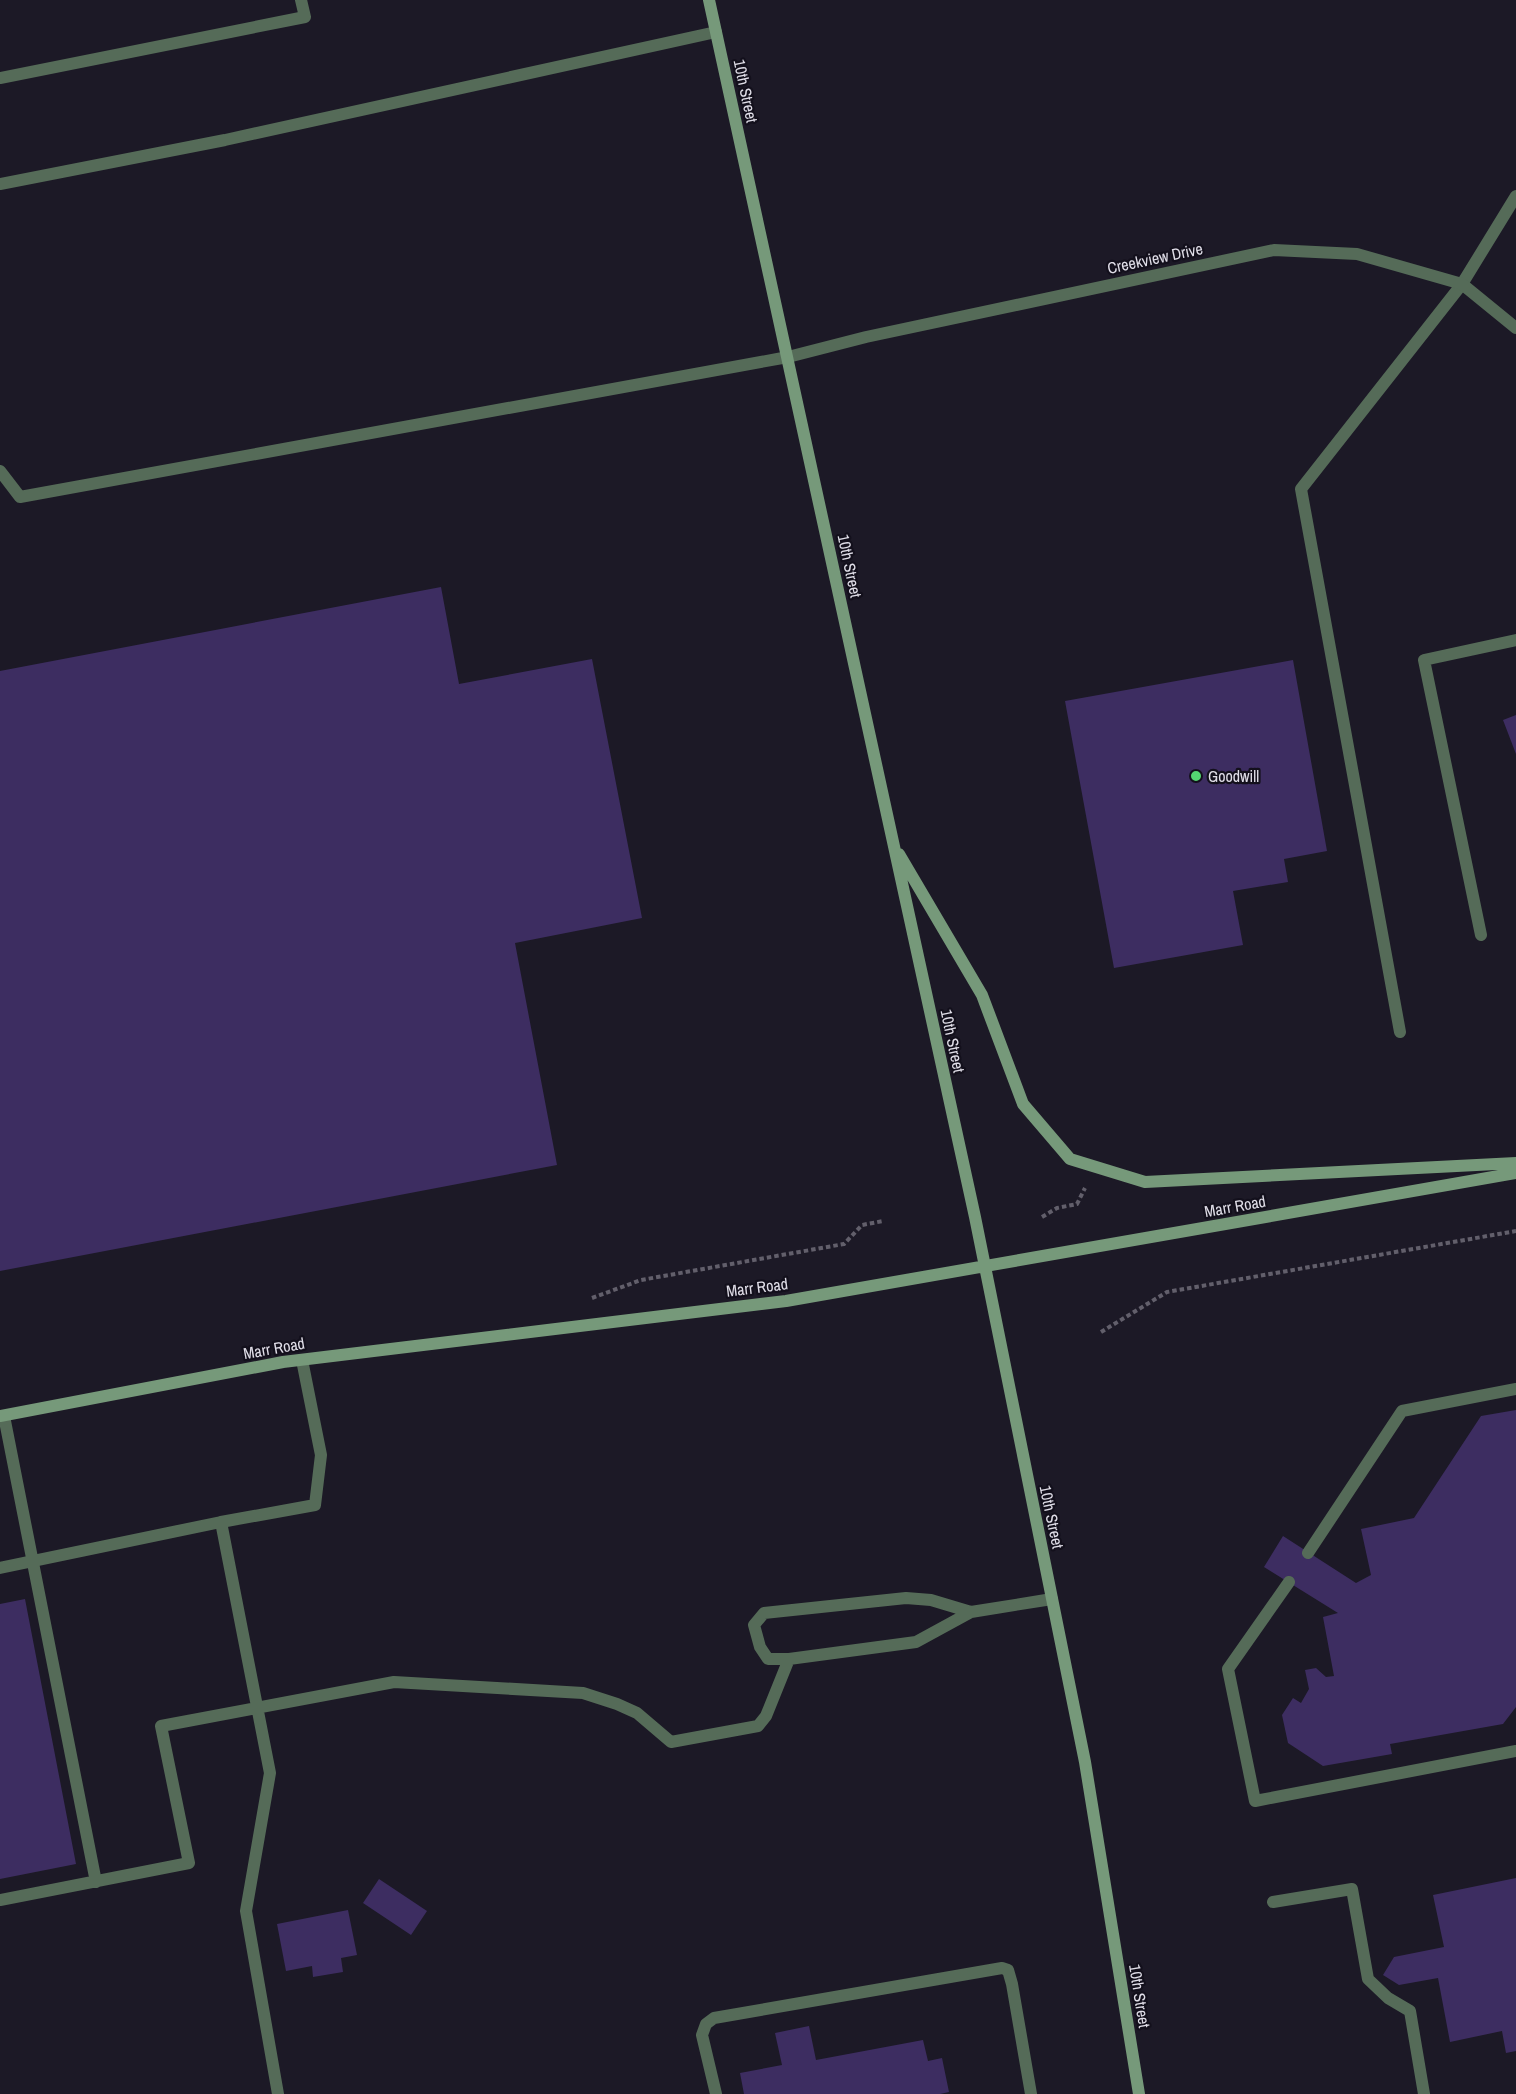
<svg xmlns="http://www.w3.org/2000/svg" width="1516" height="2094" font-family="'Archivo Narrow',sans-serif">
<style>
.building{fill:#3d2d61}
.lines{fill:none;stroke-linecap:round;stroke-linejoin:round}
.path{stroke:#625f6b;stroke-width:4;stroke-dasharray:4.5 3;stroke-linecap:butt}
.lane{stroke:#556b58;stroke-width:12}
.street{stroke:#556b58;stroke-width:12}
.secondary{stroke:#76997a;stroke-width:12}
.poi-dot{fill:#54d672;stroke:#13101c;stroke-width:2}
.labels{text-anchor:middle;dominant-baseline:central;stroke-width:4.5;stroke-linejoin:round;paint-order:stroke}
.street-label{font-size:16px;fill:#e0dee8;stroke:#13101c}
.poi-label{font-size:16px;fill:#e0dee8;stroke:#13101c;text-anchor:start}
</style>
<rect width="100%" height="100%" fill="#1c1926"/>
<path class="building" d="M441,587L459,684L592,659L642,918L515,943L557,1165L0,1271V671Z
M1293,660L1327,851L1284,859L1288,882L1233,891L1243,945L1114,968L1065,701Z
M1516,715V754L1503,720Z
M1516,1410V1707L1503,1724L1390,1744L1392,1754L1323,1766L1288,1743L1282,1715L1293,1698L1301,1703L1309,1689L1305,1670L1316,1668L1326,1677L1334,1676L1323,1617L1338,1613L1264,1567L1283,1536L1356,1583L1371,1575L1361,1529L1414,1518L1481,1416Z
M25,1599L76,1864L0,1879V1604Z
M1516,1878V2051L1506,2053L1502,2031L1450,2042L1438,1978L1399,1985L1383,1975L1394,1957L1444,1947L1433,1895Z
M379,1879L427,1911L411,1935L363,1903Z
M348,1910L357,1955L341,1958L343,1972L313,1977L312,1966L286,1971L277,1924Z
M809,2026L816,2060L923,2040L928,2061L942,2058L949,2092L940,2094H744L740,2073L782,2065L775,2033Z"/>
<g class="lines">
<path class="path" d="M1042,1217L1057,1208L1077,1204L1085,1188
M592,1298L641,1280L844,1244L862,1225L883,1221
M1101,1332L1167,1292L1516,1231"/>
<path class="lane" d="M0,78L305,17L301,0
M0,184L225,140L716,32
M0,471L20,497L788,357
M1481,935L1424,660L1516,640
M1400,1032L1301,489L1462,284L1516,196
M4,1416L96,1882
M1308,1553L1402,1411L1516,1389
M0,1568L221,1522
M1289,1582L1228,1669L1255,1801L1516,1751
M971,1612L931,1600L906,1598L764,1613L754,1625L760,1647L768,1659H789L916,1642L971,1612L1052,1599
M0,1900L189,1863L161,1726L394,1682L583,1693L617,1704L637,1713L671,1742L758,1726L766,1716L789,1659
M1273,1902L1352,1889L1368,1979L1388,1998L1410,2011L1424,2094
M278,2094L246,1911L270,1773L221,1522L315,1505L321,1455L302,1360
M716,2094L702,2035L706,2024L714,2018L1002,1968L1008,1970L1012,1984L1031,2094"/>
<path class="street" d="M788,357L866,337L1274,250L1357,254L1462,284L1516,328"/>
<path class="secondary" d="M709,0L975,1217L1085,1762L1139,2094
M899,854L982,995L1023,1104L1070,1159L1145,1182L1516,1163
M0,1416L283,1362L786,1301L1516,1173"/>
</g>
<circle class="poi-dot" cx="1196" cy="776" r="6"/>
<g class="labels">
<g class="street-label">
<text transform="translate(746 91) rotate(78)">10th Street</text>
<text transform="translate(1155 258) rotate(-12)">Creekview Drive</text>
<text transform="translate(850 566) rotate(78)">10th Street</text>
<text transform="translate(953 1041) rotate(78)">10th Street</text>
<text transform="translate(1235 1206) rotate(-10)">Marr Road</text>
<text transform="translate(757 1287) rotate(-7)">Marr Road</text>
<text transform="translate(274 1348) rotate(-10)">Marr Road</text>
<text transform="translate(1052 1517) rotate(78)">10th Street</text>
<text transform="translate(1140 1996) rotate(81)">10th Street</text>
</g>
<g class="poi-label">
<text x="1208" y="776">Goodwill</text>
</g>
</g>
</svg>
